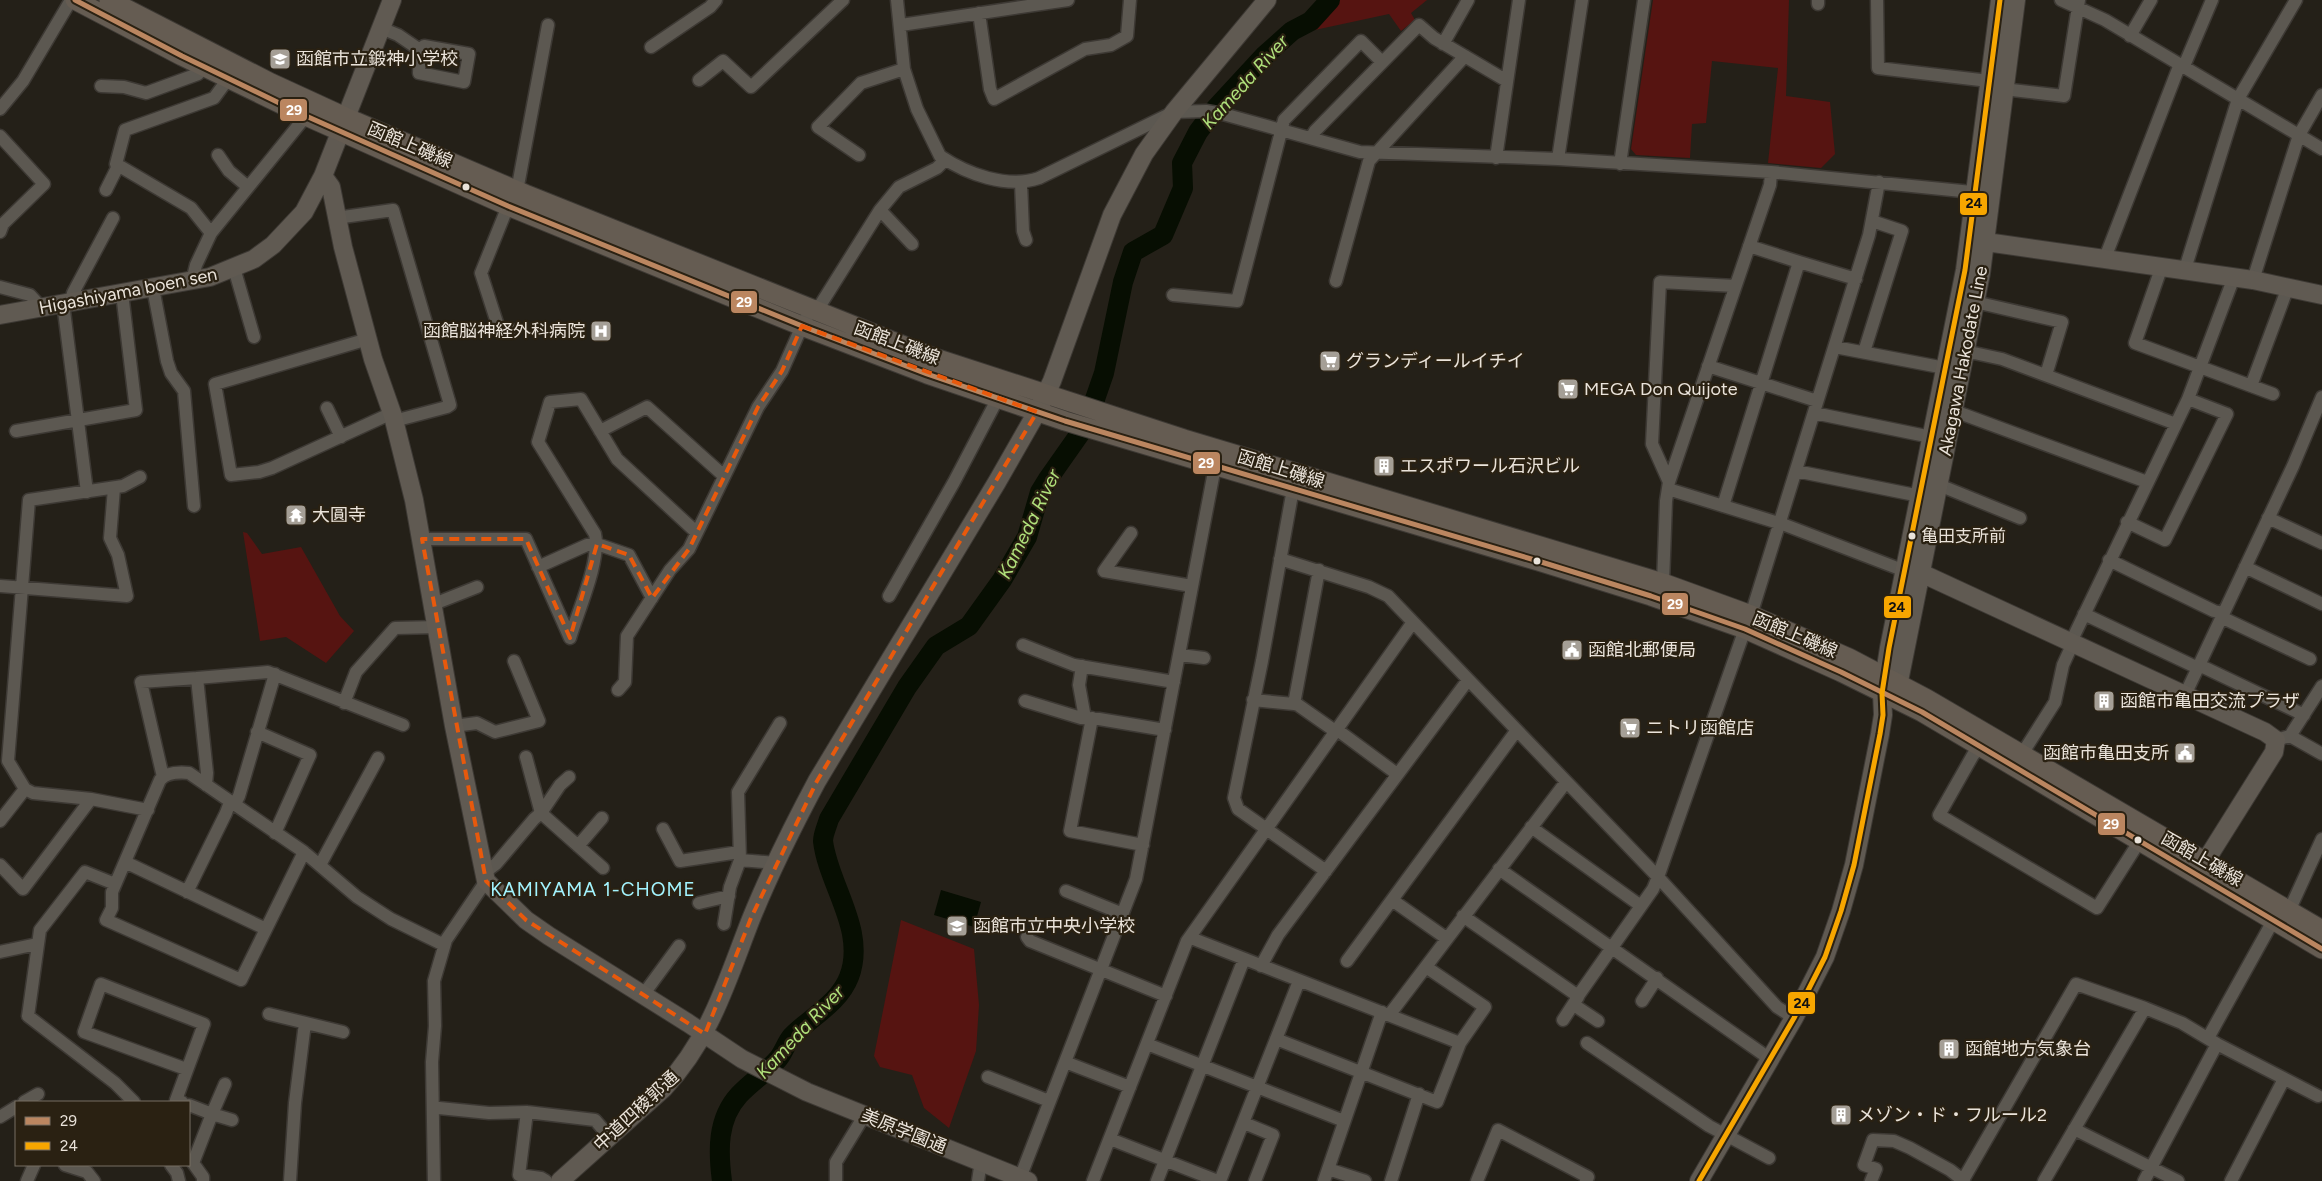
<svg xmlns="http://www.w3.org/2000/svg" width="2322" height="1181" font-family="Figtree,'Noto Sans JP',sans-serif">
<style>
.green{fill:#561411}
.water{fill:#070e02}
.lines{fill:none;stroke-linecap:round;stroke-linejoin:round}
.river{stroke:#070e02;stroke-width:20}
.street-casing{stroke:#3d3934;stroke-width:15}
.secondary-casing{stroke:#3d3934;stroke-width:20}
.primary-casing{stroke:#3d3934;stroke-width:21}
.street{stroke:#5c5851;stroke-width:12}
.secondary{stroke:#605a52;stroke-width:18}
.primary{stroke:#655c52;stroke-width:19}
.bus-1-casing{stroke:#2a2112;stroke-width:9}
.bus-2-casing{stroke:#2a2112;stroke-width:9}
.bus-1{stroke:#bb8660;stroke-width:5}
.bus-2{stroke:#f7a600;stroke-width:5}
.marked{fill:none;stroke:#e8590c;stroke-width:4;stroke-dasharray:10 6;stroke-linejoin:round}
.bus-dot{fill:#eae3da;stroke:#2a2112;stroke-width:2}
.labels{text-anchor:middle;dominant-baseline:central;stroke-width:4.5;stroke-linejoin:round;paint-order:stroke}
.bus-label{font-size:17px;fill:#eae3da;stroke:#2a2112;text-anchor:start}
.poi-label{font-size:18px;fill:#eae3da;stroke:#2a2112;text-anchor:start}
.street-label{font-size:18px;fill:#eae3da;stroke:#2a2112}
.water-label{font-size:19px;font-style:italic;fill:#b0e07b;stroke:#2a2112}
.neighbourhood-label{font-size:19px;letter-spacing:1px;fill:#a3f4ff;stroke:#2a2112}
.line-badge{stroke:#2a2112;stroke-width:2}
.badge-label{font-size:14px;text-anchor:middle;font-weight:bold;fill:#fff}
.pale-badge-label{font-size:14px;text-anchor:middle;font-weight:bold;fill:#111}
</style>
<rect width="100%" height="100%" fill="#242018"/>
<path class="green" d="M1338,0H1427L1411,13L1415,20L1401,31L1389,14L1310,31Z
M1653,0H1789L1786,96L1830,102L1835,154L1821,168L1768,163L1778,68L1712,61L1706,123L1692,124L1690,158L1636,155L1631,149Z
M243,532L247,533L262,554L301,547L340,616L354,631L326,663L286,637L260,641Z
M901,920L974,949L979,1005L976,1051L949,1128L924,1108L912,1075L880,1067L874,1056Z"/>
<path class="water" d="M941,890L981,902L974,927L934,915Z"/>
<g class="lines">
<path class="river" d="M722,1181C718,1151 717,1119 739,1095C751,1082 767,1072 778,1059C784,1052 786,1043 792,1036C811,1017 839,1003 849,977C867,930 828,885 823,841C823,834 827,826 829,819L907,687L936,646L969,626L1002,580L1027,537L1040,492L1048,479L1086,425L1104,373L1123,282L1133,252L1163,235L1183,188L1182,163L1198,132L1216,108L1264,56L1292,31L1311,21L1330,0"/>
<g class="street-casing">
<path id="street" d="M897,0L904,69L917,109L940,156C967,174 1007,189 1039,178L1174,112L1206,111L1223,114L1360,152L1558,159L1771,172L1982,193
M1877,0L1878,68L1989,81
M2061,0L2105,20L2322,149
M1818,4V0
M979,13L990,89L994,99L1085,49L1111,45L1127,36L1130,0
M901,25L1068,0
M381,28L398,35L420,50L424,46L469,54L464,82L419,73L420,50
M2130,36L2151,0
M1443,44L1468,0
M651,47L710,7L716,0
M2184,66L2212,0
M699,80L723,61L751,87L843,0
M101,86L124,87L146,93L198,74L203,67
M2003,89L2064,96L2079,0
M0,109L23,81L71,0
M0,136L44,184L3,224L0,232
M1311,138L1315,131L1419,25L1434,38L1507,81
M218,155L229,171L248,187
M859,155L818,127L861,83L904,69
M1496,158L1519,0
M1558,159L1582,0
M1620,164L1644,0
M1021,183L1023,231L1026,240
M106,190L118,166
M880,210L912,244
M336,218L393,210L449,401L450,405L447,407L394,421
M211,233L191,208L116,164L125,130L214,98L228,79
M2105,258L2180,64
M1799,262L1856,279
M2162,266L2135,343L2273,394
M234,268L254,337
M2185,269L2238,99L2296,0
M2253,280L2299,135L2322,95
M192,281L196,265L211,233L306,116
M1336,281L1369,161L1465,56
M0,287L30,295L41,307
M153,288L167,361L171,373L184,391L194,506
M1173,295L1237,301L1284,120L1361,41L1382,62
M71,302L73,293L113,218
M1975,302L2062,322L2046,375
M63,303L87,492
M510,329L500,332L481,273L508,206L517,191L548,25
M368,339L215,384L231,475L259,472L272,468L392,413
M1835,347L1945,368
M1864,352L1902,231L1872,221
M1964,354L1974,353L2002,359L2176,424
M1708,366L1817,401
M2251,386L2288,287
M327,408L341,437
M1946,408L2147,482
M1814,413L1931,437
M16,431L136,410L122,293
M600,431L647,407L724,476
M1796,471L1920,496
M140,477L123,486L29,500L8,761L25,789L33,793L91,799L148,810
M1669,482L1652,444L1660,282L1735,286
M1939,485L2020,518
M1293,489L1262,661L1234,798L1238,809L1326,871
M1668,489L1785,525L1905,571
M1723,506L1799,262L1749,246
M2268,518L2322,543
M2127,522L2165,540L2227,414L2188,399
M1131,533L1104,571L1192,586
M422,539H526L570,638
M1280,559L1369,587L1388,596L1658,877L1777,1007L1794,1018
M2109,560L2214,611L2223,613
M538,567L587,545L597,544L629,555L652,598
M2245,567L2322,604
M1663,583L1666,501L1669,482L1770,185L1771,172
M0,586L127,596L118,555L110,538L114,488
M889,596L954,482L998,398
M434,604L477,587
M2084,614L2198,668
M1751,615L1869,235L1879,182
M2221,617L2310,659
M570,638C578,611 601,560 595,534L538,442L550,402L581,399L617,459L696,532
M2071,642L2188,399L2234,277
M1023,645L1074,665L1174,682
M1180,655L1204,658
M2199,665L2304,715
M1082,666L1079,685L1085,718
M618,690L625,682L627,636L670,570L689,549L758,407L782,371L802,326L811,310L821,304L880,210L899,187L937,168L945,160
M2185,695L2293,466L2322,397
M1253,700L1294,704L1319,570
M1025,701L1081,718L1099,719L1165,730
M344,703L356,672L395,628L438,627
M1294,704L1298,705L1335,731
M1092,718L1070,831L1143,845
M454,726L477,723L495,732L539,721L514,661
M1336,729L1397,774
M257,732L310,755L275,833
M2290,736L2322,754
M2276,740L2290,736L2322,686
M1981,746L1973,755L1939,815L2097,908L2139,842
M2022,754L2055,702L2063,665L2073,643
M526,757L541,813
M163,777L141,682L197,678
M206,785L207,773L197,678L268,672L403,725
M234,805L239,796L275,674
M541,813L560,785L569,777
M0,821L25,789
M1531,827L1641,906
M663,829L680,861L739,852
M578,846L602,818
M304,852L241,980L106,920L112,908V892L160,780C166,773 179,772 189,773L304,852L357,897L391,919L444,945
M740,860L776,863
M125,862L266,929
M0,865L23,889L91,799
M320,865L378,758
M1499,869L1770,1059
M484,873L496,864L534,819L541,813L603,868
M115,884L85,872L40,930L28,1016L115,1083L134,1102
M1066,891L1123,914
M187,892L226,813L230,802
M1392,900L1446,938
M699,903L729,896
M1463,916L1578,996L1653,889L1658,877L1745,629
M724,924L730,887L740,860L738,792L780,723
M1027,937L1030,941L1166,996
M1191,938L1460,1043
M0,952L37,944
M1347,961L1517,730
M1261,966L1278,935L1468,680
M643,995L679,946
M1642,1001L1657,978
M1574,1005L1598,1021
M269,1014L343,1032
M1390,1014L1566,782
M1563,1020L1578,997
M2208,1038L2273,921L2289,911L2322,839
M1276,1039L1437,1102L1460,1043L1485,1007L1426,967
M1587,1043L1709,1126L1769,1158
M1147,1044L1344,1121
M1065,1062L1130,1087
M988,1077L1049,1101
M225,1084L212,1114L232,1120
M24,1102L38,1094
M182,1102L176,1100L204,1024L101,984L84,1032L186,1069
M189,1105L212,1114L193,1163L203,1177V1181
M439,1108L489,1113L527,1112L595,1120L609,1136
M527,1112L519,1175L541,1178L546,1181
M0,1117L16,1107
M1244,1123L1273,1135L1255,1181
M2074,1129L2178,1181
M1110,1139L1218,1181
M65,1165L87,1172L94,1181
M171,1165L177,1173L179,1181
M1328,1169L1365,1181
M1020,1178L1136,879L1213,477L1218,460
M1963,1180L2076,984L2145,1008
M27,1181L34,1165
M290,1181L295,1103L305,1023
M434,1181L432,1062L435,1026L434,981L446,940L486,881
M836,1181V1162L864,1116
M978,1181L981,1161
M1093,1181L1187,941L1413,622
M1157,1181L1244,959
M1220,1181L1299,981
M1324,1181L1382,1012
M1391,1181L1419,1094
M1477,1181L1498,1130L1588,1177L1586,1181
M1871,1181L1876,1169L1864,1165L1873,1140L1894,1141L1910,1148L1950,1170L1964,1181
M2044,1181L2145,1008L2182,1023L2217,1044L2318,1096
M2144,1181L2217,1044
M2231,1181L2284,1079"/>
</g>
<g class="secondary-casing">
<path id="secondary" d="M323,176L331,187L343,247L373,359L393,416L414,500L454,726L486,881L526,920L549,936L688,1023L742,1059L807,1092L1028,1181
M1972,240L2253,280L2322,295
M0,315L210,277L254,259L273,245L304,212L323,176L392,0
M1921,573L2265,732L2276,740L2274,752L2198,873
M1896,696L1981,273L2016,0
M560,1181L664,1088C711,1038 727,980 751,919C770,872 793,826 817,781L997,482L1037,412L1052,381L1112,215L1144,154L1174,112L1267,0
M1699,1181L1794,1018L1825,957L1841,911L1854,865L1880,734L1883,715L1882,693L1889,648L1965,270L2000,0"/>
</g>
<g class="primary-casing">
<path id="primary" d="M75,0L182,56L306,116L508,206L807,328L927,374L1065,421L1538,561L1651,596L1745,629L1841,672L1922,712L2322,949
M109,0L271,83L345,117L525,194L932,357L1184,439L1663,583L1751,615L1849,658L1927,699L2322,930"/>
</g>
<use href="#street" class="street"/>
<use href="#secondary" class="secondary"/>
<use href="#primary" class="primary"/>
<g class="bus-1-casing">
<path id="bus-1" d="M75,0L182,56L306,116L508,206L807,328L927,374L1065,421L1538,561L1651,596L1745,629L1841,672L1922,712L2322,949"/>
</g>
<g class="bus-2-casing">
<path id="bus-2" d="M1699,1181L1794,1018L1825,957L1841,911L1854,865L1880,734L1883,715L1882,693L1889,648L1965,270L2000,0"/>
</g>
<use href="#bus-1" class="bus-1"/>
<use href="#bus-2" class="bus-2"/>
</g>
<path class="marked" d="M802,326L1037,412L817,781L751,918L705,1034L526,920L486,881L422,539H526L570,638L597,544L629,555L652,598L689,549L758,407L782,371Z"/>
<defs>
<g id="school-square" transform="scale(1.125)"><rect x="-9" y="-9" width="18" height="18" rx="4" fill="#a59f96" stroke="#2a2112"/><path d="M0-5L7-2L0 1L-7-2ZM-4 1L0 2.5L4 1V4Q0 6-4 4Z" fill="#fff"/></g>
<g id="hospital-square" transform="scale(1.125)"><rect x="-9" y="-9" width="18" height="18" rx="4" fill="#a59f96" stroke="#2a2112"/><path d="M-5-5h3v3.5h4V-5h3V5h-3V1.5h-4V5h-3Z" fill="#fff"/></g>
<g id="supermarket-square" transform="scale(1.125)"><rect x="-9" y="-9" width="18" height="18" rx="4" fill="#a59f96" stroke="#2a2112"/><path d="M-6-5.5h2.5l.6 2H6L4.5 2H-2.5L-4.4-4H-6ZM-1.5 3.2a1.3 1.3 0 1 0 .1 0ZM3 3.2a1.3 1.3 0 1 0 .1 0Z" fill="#fff"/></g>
<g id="building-square" transform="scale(1.125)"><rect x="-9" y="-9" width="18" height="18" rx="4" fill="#a59f96" stroke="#2a2112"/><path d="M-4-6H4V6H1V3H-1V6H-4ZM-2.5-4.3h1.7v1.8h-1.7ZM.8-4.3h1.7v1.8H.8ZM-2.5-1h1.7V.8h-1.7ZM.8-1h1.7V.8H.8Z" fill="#fff"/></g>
<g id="temple-square" transform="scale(1.125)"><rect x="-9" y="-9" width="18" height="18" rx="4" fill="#a59f96" stroke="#2a2112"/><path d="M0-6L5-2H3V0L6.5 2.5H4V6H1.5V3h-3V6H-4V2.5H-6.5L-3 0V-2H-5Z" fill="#fff"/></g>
<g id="civic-square" transform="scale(1.125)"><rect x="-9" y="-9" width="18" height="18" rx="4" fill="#a59f96" stroke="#2a2112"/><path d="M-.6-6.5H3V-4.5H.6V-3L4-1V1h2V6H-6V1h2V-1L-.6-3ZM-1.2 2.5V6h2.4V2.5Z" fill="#fff"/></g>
</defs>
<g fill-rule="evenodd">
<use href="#school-square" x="280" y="59"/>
<use href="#hospital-square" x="601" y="331"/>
<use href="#supermarket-square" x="1330" y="361"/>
<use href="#supermarket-square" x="1568" y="389"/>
<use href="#building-square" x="1384" y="466"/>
<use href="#temple-square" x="296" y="515"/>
<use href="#civic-square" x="1572" y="650"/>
<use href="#building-square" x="2104" y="701"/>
<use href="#supermarket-square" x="1630" y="728"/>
<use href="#civic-square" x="2185" y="753"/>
<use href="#school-square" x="957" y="926"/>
<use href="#building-square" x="1949" y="1049"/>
<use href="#building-square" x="1841" y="1115"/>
</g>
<g class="bus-dot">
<circle cx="466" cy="187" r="4.5"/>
<circle cx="1912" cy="536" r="4.5"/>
<circle cx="1537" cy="561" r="4.5"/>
<circle cx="2138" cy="840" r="4.5"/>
</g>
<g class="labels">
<g class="bus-label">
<text x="1921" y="536">亀田支所前</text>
</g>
<g class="poi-label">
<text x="296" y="59">函館市立鍛神小学校</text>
<text x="585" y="331" text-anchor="end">函館脳神経外科病院</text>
<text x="1346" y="361">グランディールイチイ</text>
<text x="1584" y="389">MEGA Don Quijote</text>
<text x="1400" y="466">エスポワール石沢ビル</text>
<text x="312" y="515">大圓寺</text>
<text x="1588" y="650">函館北郵便局</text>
<text x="2120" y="701">函館市亀田交流プラザ</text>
<text x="1646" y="728">ニトリ函館店</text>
<text x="2169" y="753" text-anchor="end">函館市亀田支所</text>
<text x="973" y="926">函館市立中央小学校</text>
<text x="1965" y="1049">函館地方気象台</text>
<text x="1857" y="1115">メゾン・ド・フルール2</text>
</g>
<g class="street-label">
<text transform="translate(410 145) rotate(23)">函館上磯線</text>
<text transform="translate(128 291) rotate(-11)">Higashiyama boen sen</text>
<text transform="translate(897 343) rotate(21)">函館上磯線</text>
<text transform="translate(1963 361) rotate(-79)">Akagawa Hakodate Line</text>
<text transform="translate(1281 469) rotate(17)">函館上磯線</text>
<text transform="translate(1795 635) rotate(23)">函館上磯線</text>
<text transform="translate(2202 859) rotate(30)">函館上磯線</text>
<text transform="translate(636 1111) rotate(-43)">中道四稜郭通</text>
<text transform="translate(904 1131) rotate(22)">美原学園通</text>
</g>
<g class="water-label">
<text transform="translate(1245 82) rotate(-48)">Kameda River</text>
<text transform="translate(1029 524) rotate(-64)">Kameda River</text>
<text transform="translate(800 1032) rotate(-47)">Kameda River</text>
</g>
<g class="neighbourhood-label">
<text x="593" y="889">KAMIYAMA 1-CHOME</text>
</g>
</g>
<g class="line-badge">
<rect x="279" y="98" width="29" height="24" rx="5" fill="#bb8660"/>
<rect x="1959" y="192" width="29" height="24" rx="5" fill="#f7a600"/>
<rect x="730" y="290" width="28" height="24" rx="5" fill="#bb8660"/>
<rect x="1192" y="451" width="29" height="24" rx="5" fill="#bb8660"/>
<rect x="1661" y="592" width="28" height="24" rx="5" fill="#bb8660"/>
<rect x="1883" y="595" width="29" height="24" rx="5" fill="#f7a600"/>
<rect x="2097" y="812" width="29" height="24" rx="5" fill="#bb8660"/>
<rect x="1787" y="991" width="29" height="24" rx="5" fill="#f7a600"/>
</g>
<g class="badge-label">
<text x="294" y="115">29</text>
<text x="744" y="307">29</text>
<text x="1206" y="468">29</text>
<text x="1675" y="609">29</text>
<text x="2111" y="829">29</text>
</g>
<g class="pale-badge-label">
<text x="1974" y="208">24</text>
<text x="1897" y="612">24</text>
<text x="1802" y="1008">24</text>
</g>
<rect x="15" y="1101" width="175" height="65" fill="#2a2112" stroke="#776f62"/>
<rect x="25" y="1117" width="25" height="8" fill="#bb8660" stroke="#776f62"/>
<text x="60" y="1126" font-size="15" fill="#eae3da">29</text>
<rect x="25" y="1142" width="25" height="8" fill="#f7a600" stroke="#776f62"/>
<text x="60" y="1151" font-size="15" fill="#eae3da">24</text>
</svg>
